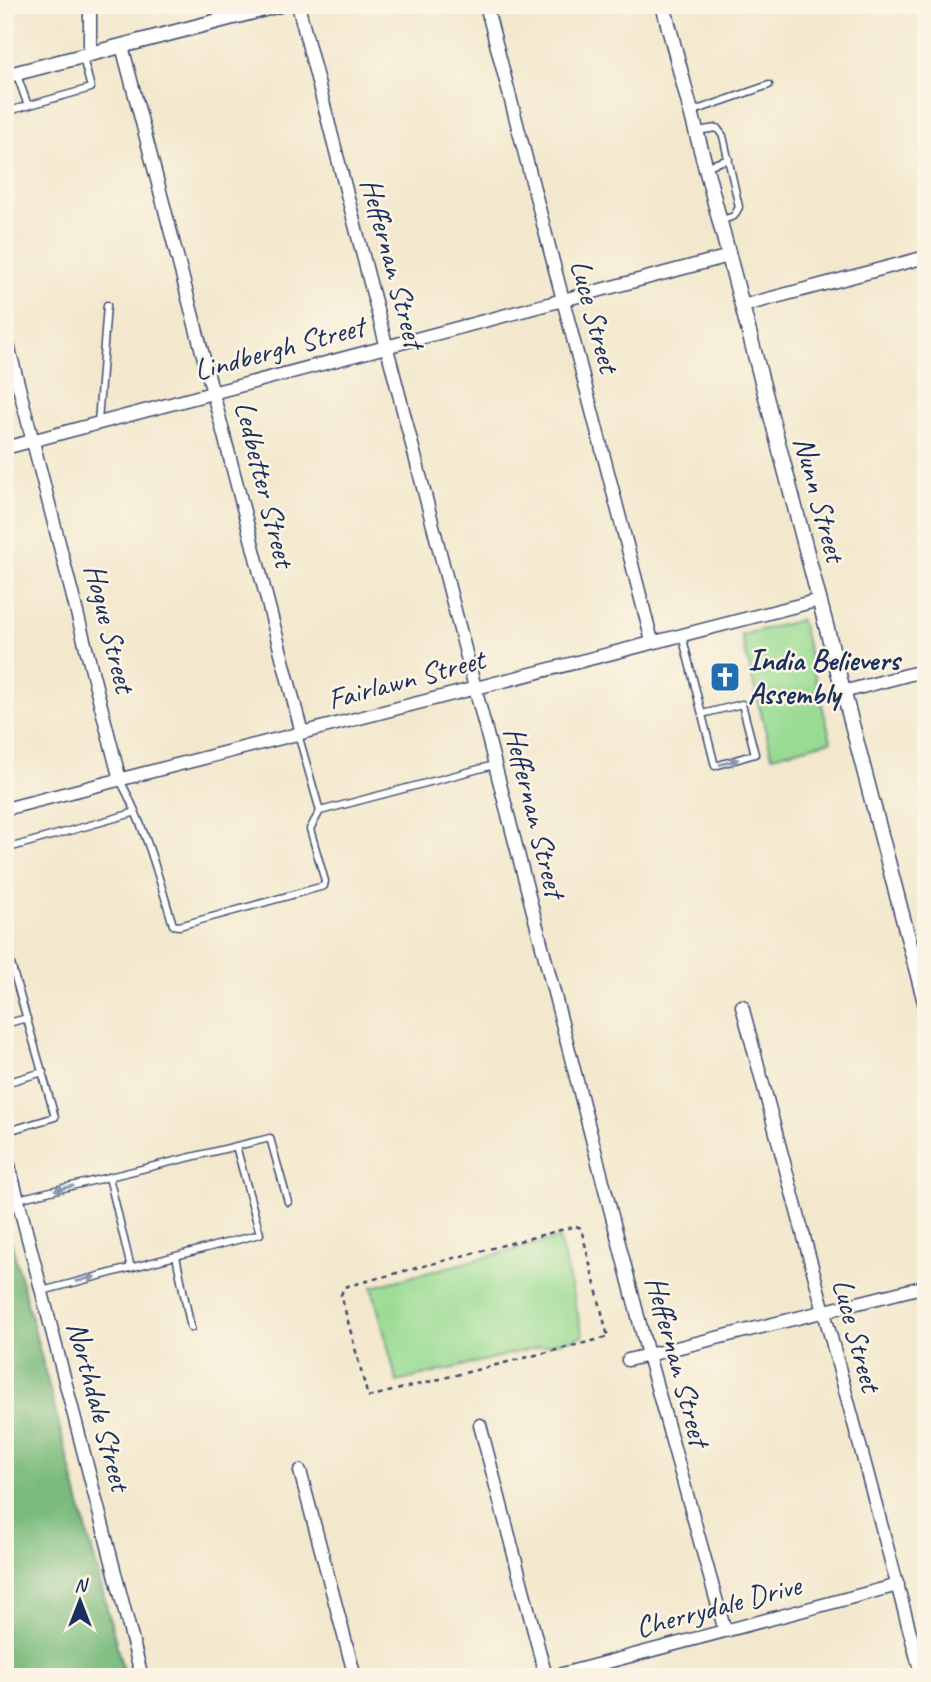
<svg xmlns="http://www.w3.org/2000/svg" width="931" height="1682" font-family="Caveat,sans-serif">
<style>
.green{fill:#99db93;stroke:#5a8578;stroke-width:2}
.forest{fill:#7abb7d;stroke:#4a756e;stroke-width:2}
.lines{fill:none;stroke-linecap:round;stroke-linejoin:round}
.service-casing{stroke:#3b4b6f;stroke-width:9}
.minor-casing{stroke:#3b4b6f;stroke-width:15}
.tertiary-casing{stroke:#3b4b6f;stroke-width:17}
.path{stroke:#3b4b6f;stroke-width:2.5;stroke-dasharray:5 5;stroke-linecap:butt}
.service{stroke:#fff;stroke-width:6}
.minor{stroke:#fff;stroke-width:12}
.tertiary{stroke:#fff;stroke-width:14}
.oneway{fill:#8d97ae}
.labels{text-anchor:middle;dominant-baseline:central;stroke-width:5;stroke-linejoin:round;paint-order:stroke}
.street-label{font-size:30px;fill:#1b2f5e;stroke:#fcf5e5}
.poi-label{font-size:30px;font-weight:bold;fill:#1b2f5e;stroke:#fcf5e5;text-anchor:start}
</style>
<rect width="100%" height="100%" fill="#fcf5e5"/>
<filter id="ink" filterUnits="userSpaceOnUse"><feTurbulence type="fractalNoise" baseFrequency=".0143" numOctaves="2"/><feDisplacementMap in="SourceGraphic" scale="14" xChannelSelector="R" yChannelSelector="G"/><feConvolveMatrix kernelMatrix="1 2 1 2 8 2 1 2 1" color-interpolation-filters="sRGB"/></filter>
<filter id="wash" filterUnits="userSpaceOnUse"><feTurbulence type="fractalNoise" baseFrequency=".00686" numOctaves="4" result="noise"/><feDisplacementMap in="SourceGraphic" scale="28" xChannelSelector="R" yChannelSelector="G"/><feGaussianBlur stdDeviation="1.57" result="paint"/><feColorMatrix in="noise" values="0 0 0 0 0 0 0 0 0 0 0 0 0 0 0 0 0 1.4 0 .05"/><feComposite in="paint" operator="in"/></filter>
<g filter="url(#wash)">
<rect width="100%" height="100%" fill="#f3e8cd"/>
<path class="green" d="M801,620L831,741L772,756L741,635Z
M559,1238L583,1336L397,1382L372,1287Z"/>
<path class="forest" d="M5,1218L125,1677H5Z"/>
</g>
<g filter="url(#ink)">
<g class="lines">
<g class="service-casing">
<path id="service" d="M923,5L926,15
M17,75L28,106
M5,112L91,88L83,58
M691,112L769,85
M696,131L717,128L723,136L739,207L734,216L720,221
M707,166L729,159
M98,422L107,305
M682,634L685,647L715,766L755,754L742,704L702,714
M120,780C145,826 158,875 173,925L179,926L324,886L325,881L310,829L320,811L298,734
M320,811L494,765
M5,849L133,813
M5,943L55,1117L5,1132
M5,1024L27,1018
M5,1083L43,1072
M109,1177L131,1268
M18,1199L270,1138L288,1202
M176,1256L191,1328
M42,1291L260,1234L236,1146"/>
</g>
<g class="minor-casing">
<path id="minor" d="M298,5L648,1355L725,1631
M486,5L652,641
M122,46L302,733
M90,53V5
M742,306L926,257
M5,333L120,780
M5,448L729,256
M843,692L926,670
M5,809L819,600
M742,1006L922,1677
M5,1150L142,1677
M628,1360L926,1286
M480,1425L546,1677
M300,1471L355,1677
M551,1677L898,1585"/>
</g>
<g class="tertiary-casing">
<path id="tertiary" d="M663,5L926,1006
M5,76L280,5"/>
</g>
<path class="path" d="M576,1226L581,1228L608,1337L368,1397L341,1295L344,1287Z"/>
<use href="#service" class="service"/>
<use href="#minor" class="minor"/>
<use href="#tertiary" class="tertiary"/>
</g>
<defs><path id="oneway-solid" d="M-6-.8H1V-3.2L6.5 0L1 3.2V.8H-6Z" transform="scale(1.75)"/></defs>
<g class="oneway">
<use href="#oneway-solid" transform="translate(729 762) rotate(-16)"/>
<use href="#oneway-solid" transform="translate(64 1188) rotate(167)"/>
<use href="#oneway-solid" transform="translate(86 1279) rotate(-14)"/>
</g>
</g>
<defs>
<g id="church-square" transform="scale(1.575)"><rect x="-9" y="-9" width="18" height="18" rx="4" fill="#1f6fb2" stroke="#fcf5e5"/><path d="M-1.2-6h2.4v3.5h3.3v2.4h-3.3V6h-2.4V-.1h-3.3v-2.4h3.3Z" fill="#fff"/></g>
</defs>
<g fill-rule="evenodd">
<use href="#church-square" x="725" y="677"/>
</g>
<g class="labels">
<g class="street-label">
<text transform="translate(393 263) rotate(75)">Heffernan Street</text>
<text transform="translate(595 316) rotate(75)">Luce Street</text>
<text transform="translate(279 348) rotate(-15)">Lindbergh Street</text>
<text transform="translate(265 484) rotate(76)">Ledbetter Street</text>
<text transform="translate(820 499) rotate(75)">Nunn Street</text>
<text transform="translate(110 628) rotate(76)">Hogue Street</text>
<text transform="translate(406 679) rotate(-15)">Fairlawn Street</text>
<text transform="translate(535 812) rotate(76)">Heffernan Street</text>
<text transform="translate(857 1335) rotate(75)">Luce Street</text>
<text transform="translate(678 1361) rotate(75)">Heffernan Street</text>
<text transform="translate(99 1406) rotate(75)">Northdale Street</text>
<text transform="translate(718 1606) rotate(-15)">Cherrydale Drive</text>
</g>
<g class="poi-label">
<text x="748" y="660">India Believers<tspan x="748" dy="34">Assembly</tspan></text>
</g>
</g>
<rect width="931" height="1682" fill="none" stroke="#fcf5e5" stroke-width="28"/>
<g transform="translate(80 1601)" stroke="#fcf5e5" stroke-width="5" paint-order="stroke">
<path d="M0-5L12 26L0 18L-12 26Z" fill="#1b2f5e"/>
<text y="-10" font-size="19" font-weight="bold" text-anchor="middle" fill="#1b2f5e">N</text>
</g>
</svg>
